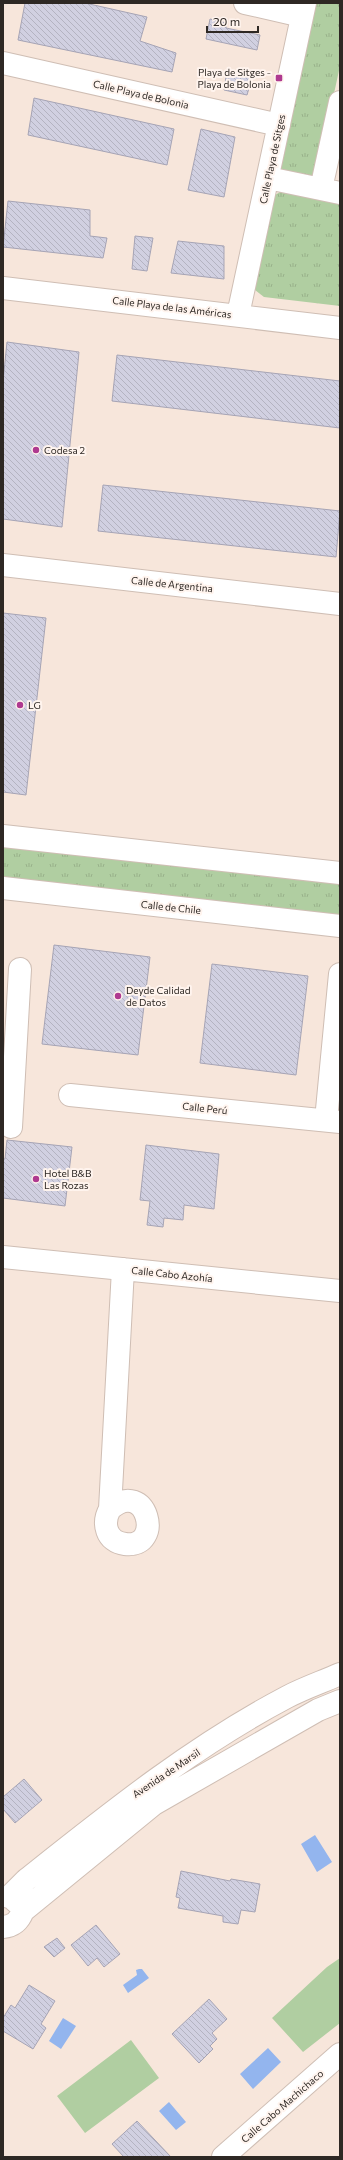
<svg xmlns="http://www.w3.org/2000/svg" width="343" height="2160" font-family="Commissioner,sans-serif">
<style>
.park{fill:url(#park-tufts)}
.garden{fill:#b0cea1}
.water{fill:#93b5ee}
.building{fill:url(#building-back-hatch);stroke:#a6a4b5}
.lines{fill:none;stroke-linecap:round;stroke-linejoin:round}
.minor-casing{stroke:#cfbeb4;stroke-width:24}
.minor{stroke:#fff;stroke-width:22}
.poi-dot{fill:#af3990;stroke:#fff4ee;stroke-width:1.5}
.labels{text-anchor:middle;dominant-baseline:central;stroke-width:4;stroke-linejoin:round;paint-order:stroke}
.poi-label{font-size:10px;fill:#2e2824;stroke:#fff4ee;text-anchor:start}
.street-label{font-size:10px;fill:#2e2824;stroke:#fff4ee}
</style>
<defs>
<pattern id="park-tufts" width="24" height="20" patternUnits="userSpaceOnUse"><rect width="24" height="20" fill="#b0cea1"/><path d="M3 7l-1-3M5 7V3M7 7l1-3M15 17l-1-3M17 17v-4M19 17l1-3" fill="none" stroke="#98b18a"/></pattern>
<pattern id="building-back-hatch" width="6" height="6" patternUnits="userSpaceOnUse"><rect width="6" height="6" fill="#d1d0e1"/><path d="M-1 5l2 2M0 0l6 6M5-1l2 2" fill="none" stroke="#b4b3c1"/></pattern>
</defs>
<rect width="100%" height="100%" fill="#f7e6db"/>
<path class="park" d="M313,3H340V66L316,176L308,181L284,174L279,166Z
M283,190L340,204V306L264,297L255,290L272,197Z
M3,844L340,883V918L3,879Z"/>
<path class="garden" d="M340,1958V2023L303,2052L272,2018L327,1967Z
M131,2040L159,2078L85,2133L57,2096Z"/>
<path class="water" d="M315,1835L332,1862L317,1872L301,1844Z
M139,1969H142L149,1978L128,1993L123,1985L137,1975L136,1970Z
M63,2018L76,2026L61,2049L49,2041Z
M268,2048L281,2062L253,2089L240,2074Z
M169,2102L186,2122L176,2130L159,2111Z"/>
<path class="building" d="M25,3H85L147,17L140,41L176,53L172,72L18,40Z
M210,19L226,23V28L260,35L257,50L206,39Z
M227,70L252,78L247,95L224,90Z
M34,98L174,129L167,165L28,135Z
M201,129L235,137L224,197L188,190Z
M8,201L90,210V236L107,238L103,258L3,247Z
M135,236L153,238L147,271L132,269Z
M178,241L224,246V279L171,273Z
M7,342L79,352L62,527L3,519V381Z
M117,355L340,381V428L112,401Z
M103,485L340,511L336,557L98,531Z
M3,613L46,618L26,795L3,792Z
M54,945L150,957L138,1055L42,1044Z
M212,964L308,976L296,1075L200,1063Z
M7,1140L72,1147L65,1206L3,1198V1159H5Z
M146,1145L219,1154L214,1209L184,1205L183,1220L164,1218L163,1227L147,1225L150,1201L140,1200Z
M24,1779L42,1800L15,1823L3,1809V1797Z
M181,1871L230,1881L231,1879L260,1884L255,1912L241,1910L238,1924L223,1922V1916L178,1908L180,1898L176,1897Z
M96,1925L120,1954L104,1967L97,1958L88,1966L71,1945Z
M57,1938L65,1948L54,1957L44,1947Z
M29,1985L55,2001L41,2024L46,2028L33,2049L3,2031V2018L11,2005L15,2008Z
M209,1999L227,2019L212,2033L217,2039L210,2046L213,2049L199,2063L172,2034Z
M137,2121L171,2157H124L112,2144Z"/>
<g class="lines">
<g class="minor-casing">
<path id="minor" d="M245,3L302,16
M3,63L279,125
M268,178L340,193
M321,189L340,102
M3,288L340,328
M238,315L305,3
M3,565L340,604
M3,836L340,873
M3,888L340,926
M70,1095L340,1122
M326,1120L340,974
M11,1127L20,969
M3,1257L340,1291
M110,1509C147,1477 165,1549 125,1544C106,1542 102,1523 110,1509L123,1269
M9,1897L26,1880C109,1814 192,1747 287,1697C304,1688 322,1682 340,1674
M23,1911L154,1804L318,1710L340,1701
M3,1927C14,1926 19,1921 23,1911L22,1907L14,1900
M223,2157L340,2054"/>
</g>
<use href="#minor" class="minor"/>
</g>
<g class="poi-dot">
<rect x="275" y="74" width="8" height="8" rx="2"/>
<circle cx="36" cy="450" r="4"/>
<circle cx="20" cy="705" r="4"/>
<circle cx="118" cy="996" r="4"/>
<circle cx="36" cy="1179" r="4"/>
</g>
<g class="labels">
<g class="poi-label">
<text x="271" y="72" text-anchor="end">Playa de Sitges -<tspan x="271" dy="12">Playa de Bolonia</tspan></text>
<text x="44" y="450">Codesa 2</text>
<text x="28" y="705">LG</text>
<text x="126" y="990">Deyde Calidad<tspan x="126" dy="12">de Datos</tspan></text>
<text x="44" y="1173">Hotel B&amp;B<tspan x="44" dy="12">Las Rozas</tspan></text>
</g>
<g class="street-label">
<text transform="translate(141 94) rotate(13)">Calle Playa de Bolonia</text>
<text transform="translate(272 159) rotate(-78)">Calle Playa de Sitges</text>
<text transform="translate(172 307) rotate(7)">Calle Playa de las Américas</text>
<text transform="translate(172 584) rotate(6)">Calle de Argentina</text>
<text transform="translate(171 907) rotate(6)">Calle de Chile</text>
<text transform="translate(205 1108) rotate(6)">Calle Perú</text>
<text transform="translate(172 1274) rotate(6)">Calle Cabo Azohía</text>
<text transform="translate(166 1773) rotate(-34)">Avenida de Marsil</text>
<text transform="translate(282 2106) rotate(-41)">Calle Cabo Machichaco</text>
</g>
</g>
<rect width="343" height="2160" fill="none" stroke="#2e2824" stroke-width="8"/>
<path d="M207 26v6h51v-6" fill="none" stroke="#2e2824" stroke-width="2"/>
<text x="213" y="26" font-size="12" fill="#2e2824" stroke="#fff4ee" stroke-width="3" paint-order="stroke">20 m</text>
</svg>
